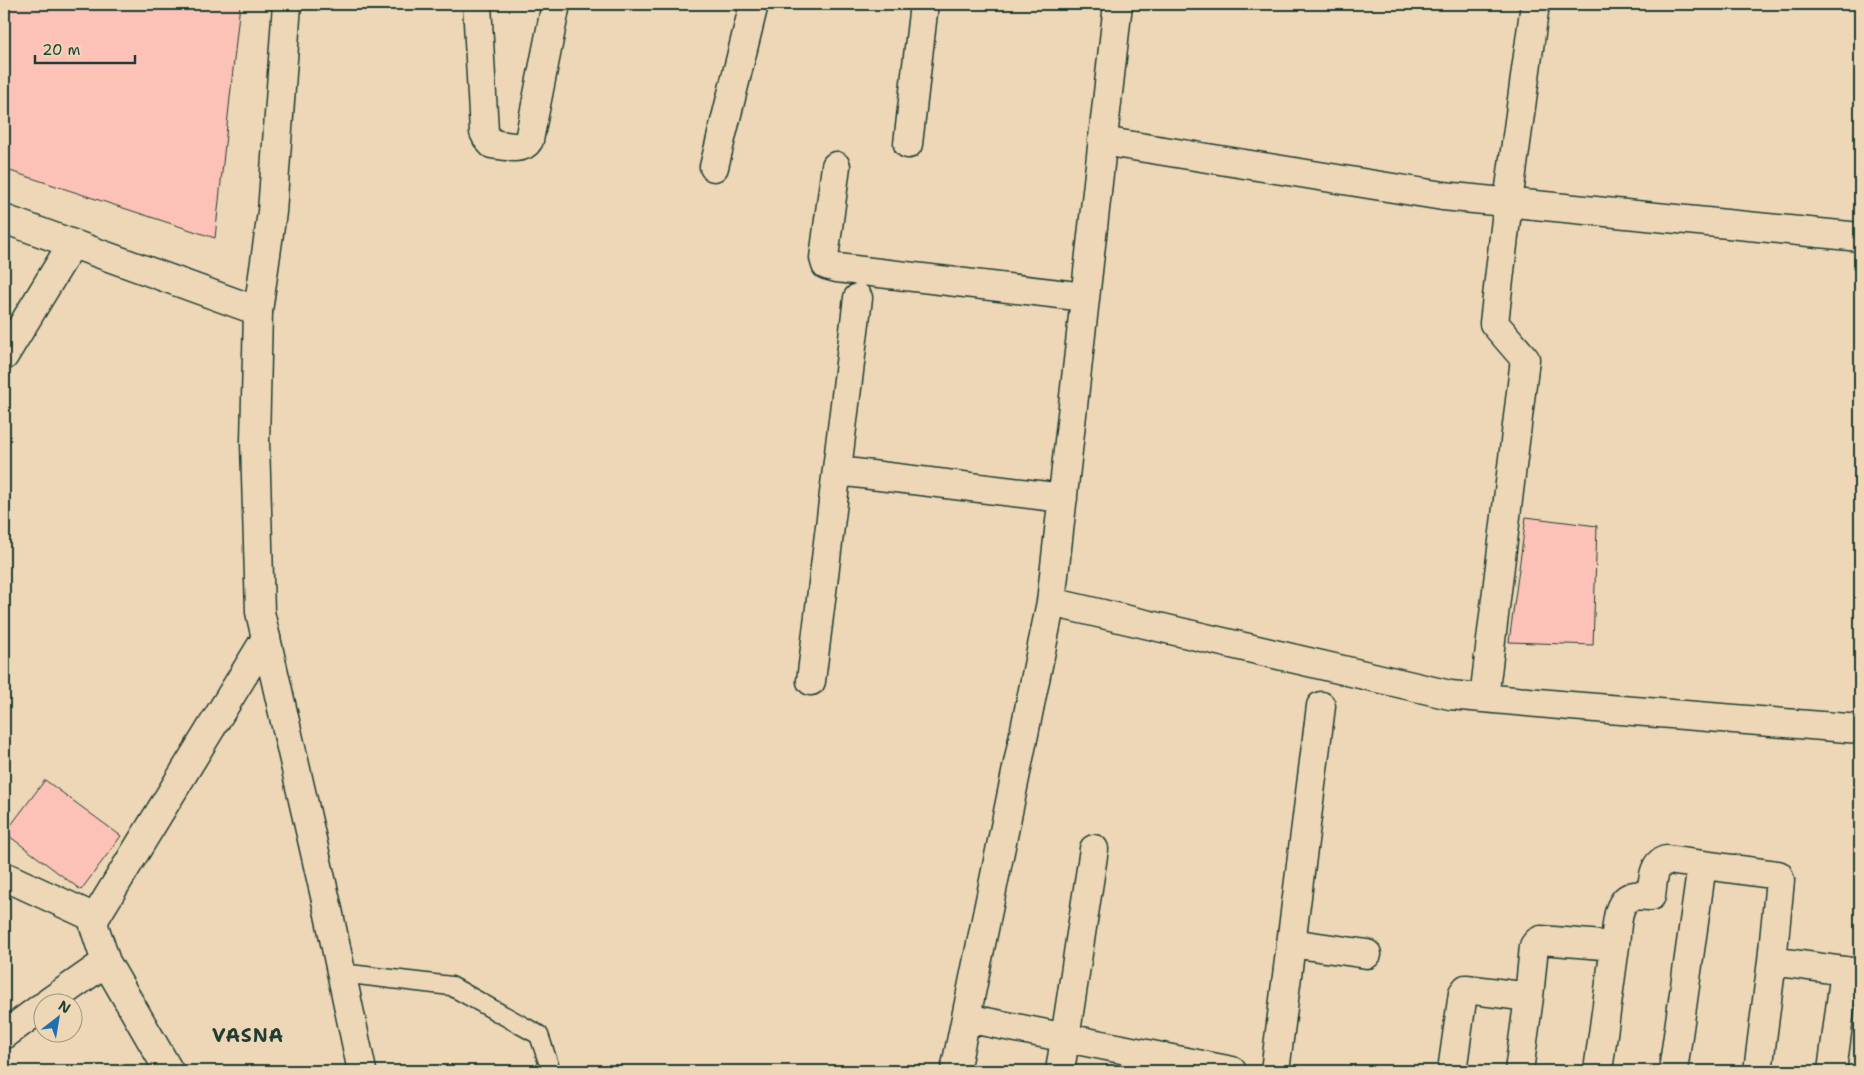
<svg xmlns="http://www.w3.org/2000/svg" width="1864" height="1075" font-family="'Shantell Sans',sans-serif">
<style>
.building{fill:#fcc1b7;stroke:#1f3d34}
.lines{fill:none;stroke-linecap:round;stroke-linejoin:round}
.service-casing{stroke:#1f3d34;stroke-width:21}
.minor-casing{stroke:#1f3d34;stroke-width:31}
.tertiary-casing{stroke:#1f3d34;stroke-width:31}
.service{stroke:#edd7b6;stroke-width:18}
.minor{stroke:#edd7b6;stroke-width:28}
.tertiary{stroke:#edd7b6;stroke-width:28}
.labels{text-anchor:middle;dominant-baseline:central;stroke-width:4;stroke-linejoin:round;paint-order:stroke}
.district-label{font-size:19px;font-weight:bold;letter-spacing:1px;fill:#1f3d34;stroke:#edd7b6}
</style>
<rect width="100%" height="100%" fill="#edd7b6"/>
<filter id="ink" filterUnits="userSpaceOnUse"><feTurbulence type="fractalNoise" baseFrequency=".02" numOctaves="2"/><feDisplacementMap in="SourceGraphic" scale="10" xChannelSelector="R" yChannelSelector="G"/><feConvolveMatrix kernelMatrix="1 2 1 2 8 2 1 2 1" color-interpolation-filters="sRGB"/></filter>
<g filter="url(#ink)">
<path class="building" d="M4,4H240L215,238L4,169Z
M1526,517L1597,526L1593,645L1509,642Z
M45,780L121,836L81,890L5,833Z"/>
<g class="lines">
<g class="service-casing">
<path id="service" d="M341,973L451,986L539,1035L551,1071"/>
</g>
<g class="minor-casing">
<path id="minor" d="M477,4L484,132L487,138L492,144C504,145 522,152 529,140L556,4
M1102,141L1443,196L1860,237
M908,144L924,4
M836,166L824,258L826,265L837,268L1085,297
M714,167L754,4
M4,219L258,311
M4,356L72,244
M838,471L1063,498
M1051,602L1450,695L1571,706L1860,729
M811,681L858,298
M1484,698L1525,359L1494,323L1508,202L1535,4
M4,876L95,918
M1291,943L1367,954
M49,1002L106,962
M966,1018L1232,1071
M4,1035L42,1007
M169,1071L106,962L94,926L95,918L266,638
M955,1071L1051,602L1118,4
M1060,1071L1094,849
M1275,1071L1321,706
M1452,1071L1463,993L1466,989L1529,997L1534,946L1537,942L1541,940L1615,946C1617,931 1615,899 1634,896C1639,895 1645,896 1651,896C1653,884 1652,862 1667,860L1778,875L1780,880L1772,961L1860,973
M1519,1071L1529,997
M1598,1071L1615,946
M1673,1071L1702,865
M1758,1071L1772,961
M1832,1071L1845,971"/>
</g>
<g class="tertiary-casing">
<path id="tertiary" d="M287,4L272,212L258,311L255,442L260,612L327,905L362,1071"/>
</g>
<use href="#service" class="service"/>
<use href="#minor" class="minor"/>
<use href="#tertiary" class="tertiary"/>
</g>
</g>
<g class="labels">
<g class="district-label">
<text x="248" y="1035">VASNA</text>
</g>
</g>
<rect width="1864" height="1075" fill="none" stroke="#edd7b6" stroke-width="20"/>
<rect x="10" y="10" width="1844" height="1055" fill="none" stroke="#1f3d34" stroke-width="2" filter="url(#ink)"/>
<g transform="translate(58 1018) rotate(31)"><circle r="24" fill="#edd7b6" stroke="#9b9982"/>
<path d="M0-4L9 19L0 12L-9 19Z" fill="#1f6fb2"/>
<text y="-8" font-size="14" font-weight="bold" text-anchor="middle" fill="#1f3d34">N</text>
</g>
<path d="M35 55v8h100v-8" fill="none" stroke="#1f3d34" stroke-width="2.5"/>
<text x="42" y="55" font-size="15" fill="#1f3d34" stroke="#edd7b6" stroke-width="4" paint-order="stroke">20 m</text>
</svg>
